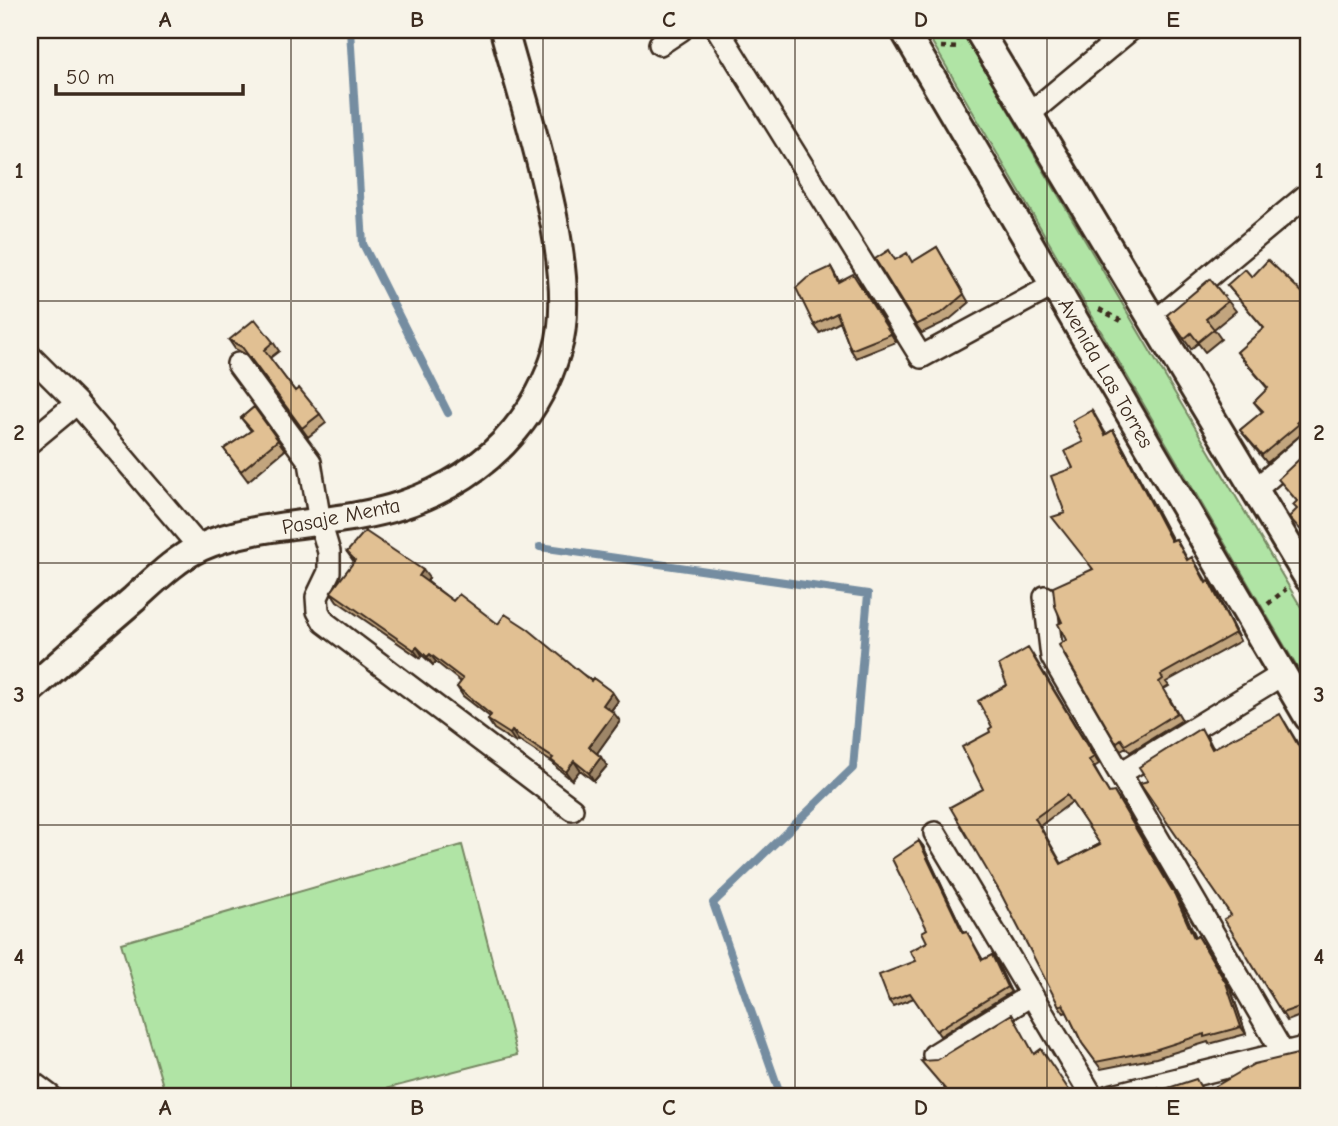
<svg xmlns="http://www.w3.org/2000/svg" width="1338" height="1126" font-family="'Comic Neue',sans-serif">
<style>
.green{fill:#b0e4a5;stroke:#768762;stroke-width:2}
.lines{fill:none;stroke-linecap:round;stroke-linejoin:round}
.stream{stroke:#758da1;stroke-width:8}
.minor-casing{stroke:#3b2a1e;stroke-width:26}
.tertiary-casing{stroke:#3b2a1e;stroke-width:32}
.path{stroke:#3b2a1e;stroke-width:4.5;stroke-dasharray:5 5;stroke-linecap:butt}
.minor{stroke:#f7f3e8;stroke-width:21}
.tertiary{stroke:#f7f3e8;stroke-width:26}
.wall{fill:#c2a57e;stroke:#3b2a1e;stroke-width:2;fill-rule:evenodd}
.shaded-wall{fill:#9e8667;stroke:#3b2a1e;stroke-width:2}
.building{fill:#e1c093;stroke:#3b2a1e;stroke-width:2;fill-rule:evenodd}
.grid{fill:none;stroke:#3b2a1e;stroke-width:2;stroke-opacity:0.55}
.labels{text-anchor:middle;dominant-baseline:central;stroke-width:5;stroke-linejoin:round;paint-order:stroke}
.street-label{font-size:21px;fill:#3b2a1e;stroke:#f7f3e8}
.neatline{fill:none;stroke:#3b2a1e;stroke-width:2.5}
.grid-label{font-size:23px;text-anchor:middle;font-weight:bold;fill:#3b2a1e}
</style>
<rect width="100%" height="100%" fill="#f7f3e8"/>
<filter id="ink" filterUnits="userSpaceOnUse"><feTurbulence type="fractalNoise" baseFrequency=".0143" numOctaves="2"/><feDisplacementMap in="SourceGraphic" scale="14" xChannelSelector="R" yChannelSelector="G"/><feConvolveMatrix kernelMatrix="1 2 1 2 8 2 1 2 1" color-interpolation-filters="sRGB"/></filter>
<g filter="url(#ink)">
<path class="green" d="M925,30H961L1308,619V686Z
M462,845L517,1055L358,1096H166L121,943Z"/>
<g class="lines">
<path class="stream" d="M350,30L363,244L448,413
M540,547L868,594L853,768L713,903L781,1096"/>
<g class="minor-casing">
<path id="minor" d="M718,30L921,357L1054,285
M660,44L681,30
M1028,115L1130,30
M1153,323L1308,194
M30,356L77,403L200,548
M238,364L310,462L320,522L329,552V572L317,597L318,611L324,622L572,809
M30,442L77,403
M1255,490L1308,444
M1045,597L1052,657L1283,1053
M1121,773L1283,674
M935,833L1092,1096
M934,1055L1031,995
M30,1081L50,1096
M1109,1096L1308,1047"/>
</g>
<g class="tertiary-casing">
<path id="tertiary" d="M904,30L1308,717
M978,30L1308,578
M30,690C64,659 99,629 134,599C154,581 175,559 201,547C258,521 340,526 402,505C445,491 487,465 515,430C535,406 548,381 557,351C582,272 525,111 504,30"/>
</g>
<path class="path" d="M941,47L961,48
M1099,309L1125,323
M1268,604L1286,589"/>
<use href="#minor" class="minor"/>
<use href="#tertiary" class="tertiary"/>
</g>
<path class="wall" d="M30,234L34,240L30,243Z
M937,247L969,303L949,320L922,333L916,325L896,260L913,262Z
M831,267L839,281L859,282L896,342L856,358L851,350L840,322L820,333L814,325Z
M1252,277L1308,298V423L1302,429L1304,432L1267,463L1240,430L1262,412L1254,402L1268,389L1237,352L1264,328L1227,285Z
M1228,301L1236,311L1214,329L1221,339L1205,352L1198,343L1191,349L1167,315Z
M229,340L273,342L279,351L270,358L295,391L320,414L326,423L308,437L249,356L235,349Z
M254,407L285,450L248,481L224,449L251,431L241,418Z
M1092,410L1106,434L1113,430L1118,438L1172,540L1176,539L1188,560L1197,565L1207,582L1209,581L1214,589L1240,641L1166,682L1169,686L1164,689L1182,720L1130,752L1126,747L1121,750L1116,743L1066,640L1062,622L1093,570L1065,513Z
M347,552L429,578L427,581L453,601L498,624L612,692L618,701L611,711L620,721L597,753L607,766L594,781L580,770L572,780L557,768L553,763L518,740L516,743L494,729L488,720L490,717L463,696L457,687L461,682L436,662L433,665L422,655L420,658L337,601L331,592L354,562Z
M1033,655L1099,764L1094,767L1109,793L1119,799L1180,902L1196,937L1198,936L1203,943L1231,990L1246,1034L1209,1044L1208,1042L1156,1058L1101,1069L1082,1043L1067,1012L1064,1013L1059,1006L983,789L990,732L1007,685ZM1072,802L1100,844L1062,864L1040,826Z
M1285,722L1300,747L1304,745L1308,750V1013L1287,1021L1282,1013L1231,915L1148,781L1207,736L1213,748Z
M919,841L923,846L964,933L970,937L983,960L992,955L1011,992L940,1036L914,998L893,1006L889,1001L916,961L927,942V929Z"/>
<path class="shaded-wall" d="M1113,430L1118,438L1177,548L1171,541Z
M423,570L429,578L425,584L419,576Z
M1209,581L1214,589L1240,641L1235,633Z
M417,647L422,655L420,658L414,650Z
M430,654L436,662L433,665L427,657Z
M612,692L618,701L609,713L603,705Z
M614,713L620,721L595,756L589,747Z
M512,731L518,740L516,743L510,734Z
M601,757L607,766L594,781L589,773Z
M574,761L580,770L572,780L566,772Z
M1114,792L1180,902L1199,945L1194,938Z
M919,841L923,846L967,939L963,933Z
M1198,936L1231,990L1246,1034L1241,1027Z
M992,955L996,960L1011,992L1007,987Z"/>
<path class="building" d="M937,247L964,294L943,312L916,325L875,259L889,250L895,260L907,253L912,262Z
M1268,260L1308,298V405L1305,408L1308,412L1297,422L1299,424L1262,455L1240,430L1263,411L1254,402L1268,388L1237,352L1264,328L1227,285L1245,269L1252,277Z
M831,267L838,282L853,274L891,334L851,350L837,313L814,325L796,288L807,278Z
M1210,279L1228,301L1206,319L1214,329L1198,342L1191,333L1184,339L1167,315Z
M255,319L273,342L264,350L295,391L299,388L320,414L302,428L242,347L229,340Z
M254,407L278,440L241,471L224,449L252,430L241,418Z
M1092,410L1105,435L1113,430L1171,541L1176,539L1187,560L1192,557L1206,583L1209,581L1235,633L1161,675L1163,679L1159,682L1177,713L1125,745L1121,739L1116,743L1059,645L1066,640L1058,624L1062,622L1055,606L1053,587L1093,569L1052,517L1065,513L1051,476L1073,468L1065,451L1083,442L1072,421Z
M1308,451V538L1289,517L1297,509L1293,505L1297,501L1278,479Z
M365,531L423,570L419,576L453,601L459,594L498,624L505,614L528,629L591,681L593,678L612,692L603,705L614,713L589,747L601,757L589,773L574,761L566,772L551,760L553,758L512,731L510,734L488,720L491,715L457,687L463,679L430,654L427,657L417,647L414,650L331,592L355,560L347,552Z
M1028,648L1094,757L1089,760L1109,793L1114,792L1175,895L1194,938L1198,936L1226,983L1241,1027L1204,1037V1034L1151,1051L1096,1062L1082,1043L1063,1004L1059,1006L1001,894L950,807L983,789L962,747L990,732L989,729L992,727L978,701L1007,685L999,665ZM1067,795L1100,844L1061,864L1035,818Z
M1280,714L1299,747L1304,745L1308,753V796L1306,797L1308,801V1004L1282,1013L1224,919L1231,915L1140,783L1148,781L1139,767L1201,728L1212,749Z
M919,841L963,933L967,932L982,960L992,955L1007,987L936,1031L910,993L889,1001L879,975L916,961L910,951L927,942L922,932L927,929L892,859Z
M1012,1014L1034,1054L1041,1049L1073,1096H951L921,1061L937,1060Z
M1306,1052L1308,1056V1096H1134L1146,1091L1158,1088L1159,1091L1196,1079L1204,1093L1254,1064Z"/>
</g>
<path class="grid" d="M291,30V1096M543,30V1096M795,30V1096M1047,30V1096M30,301H1308M30,563H1308M30,825H1308"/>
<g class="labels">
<g class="street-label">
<text transform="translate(1106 373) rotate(60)">Avenida Las Torres</text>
<text transform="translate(341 516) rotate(-11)">Pasaje Menta</text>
</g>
</g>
<rect width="1338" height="1126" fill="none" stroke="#f7f3e8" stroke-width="77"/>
<path d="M56 84v10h187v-10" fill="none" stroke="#3b2a1e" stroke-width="3.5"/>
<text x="66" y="84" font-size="21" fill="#3b2a1e" stroke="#f7f3e8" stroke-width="5" paint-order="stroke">50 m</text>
<rect x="38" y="38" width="1262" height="1050" class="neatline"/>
<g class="grid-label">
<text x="165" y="27">A</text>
<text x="417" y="27">B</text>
<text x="669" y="27">C</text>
<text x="921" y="27">D</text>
<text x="1173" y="27">E</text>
<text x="19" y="178">1</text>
<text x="1319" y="178">1</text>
<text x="19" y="440">2</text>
<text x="1319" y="440">2</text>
<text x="19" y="702">3</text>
<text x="1319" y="702">3</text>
<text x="19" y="964">4</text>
<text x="1319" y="964">4</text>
<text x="165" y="1115">A</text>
<text x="417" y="1115">B</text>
<text x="669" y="1115">C</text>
<text x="921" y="1115">D</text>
<text x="1173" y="1115">E</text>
</g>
</svg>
